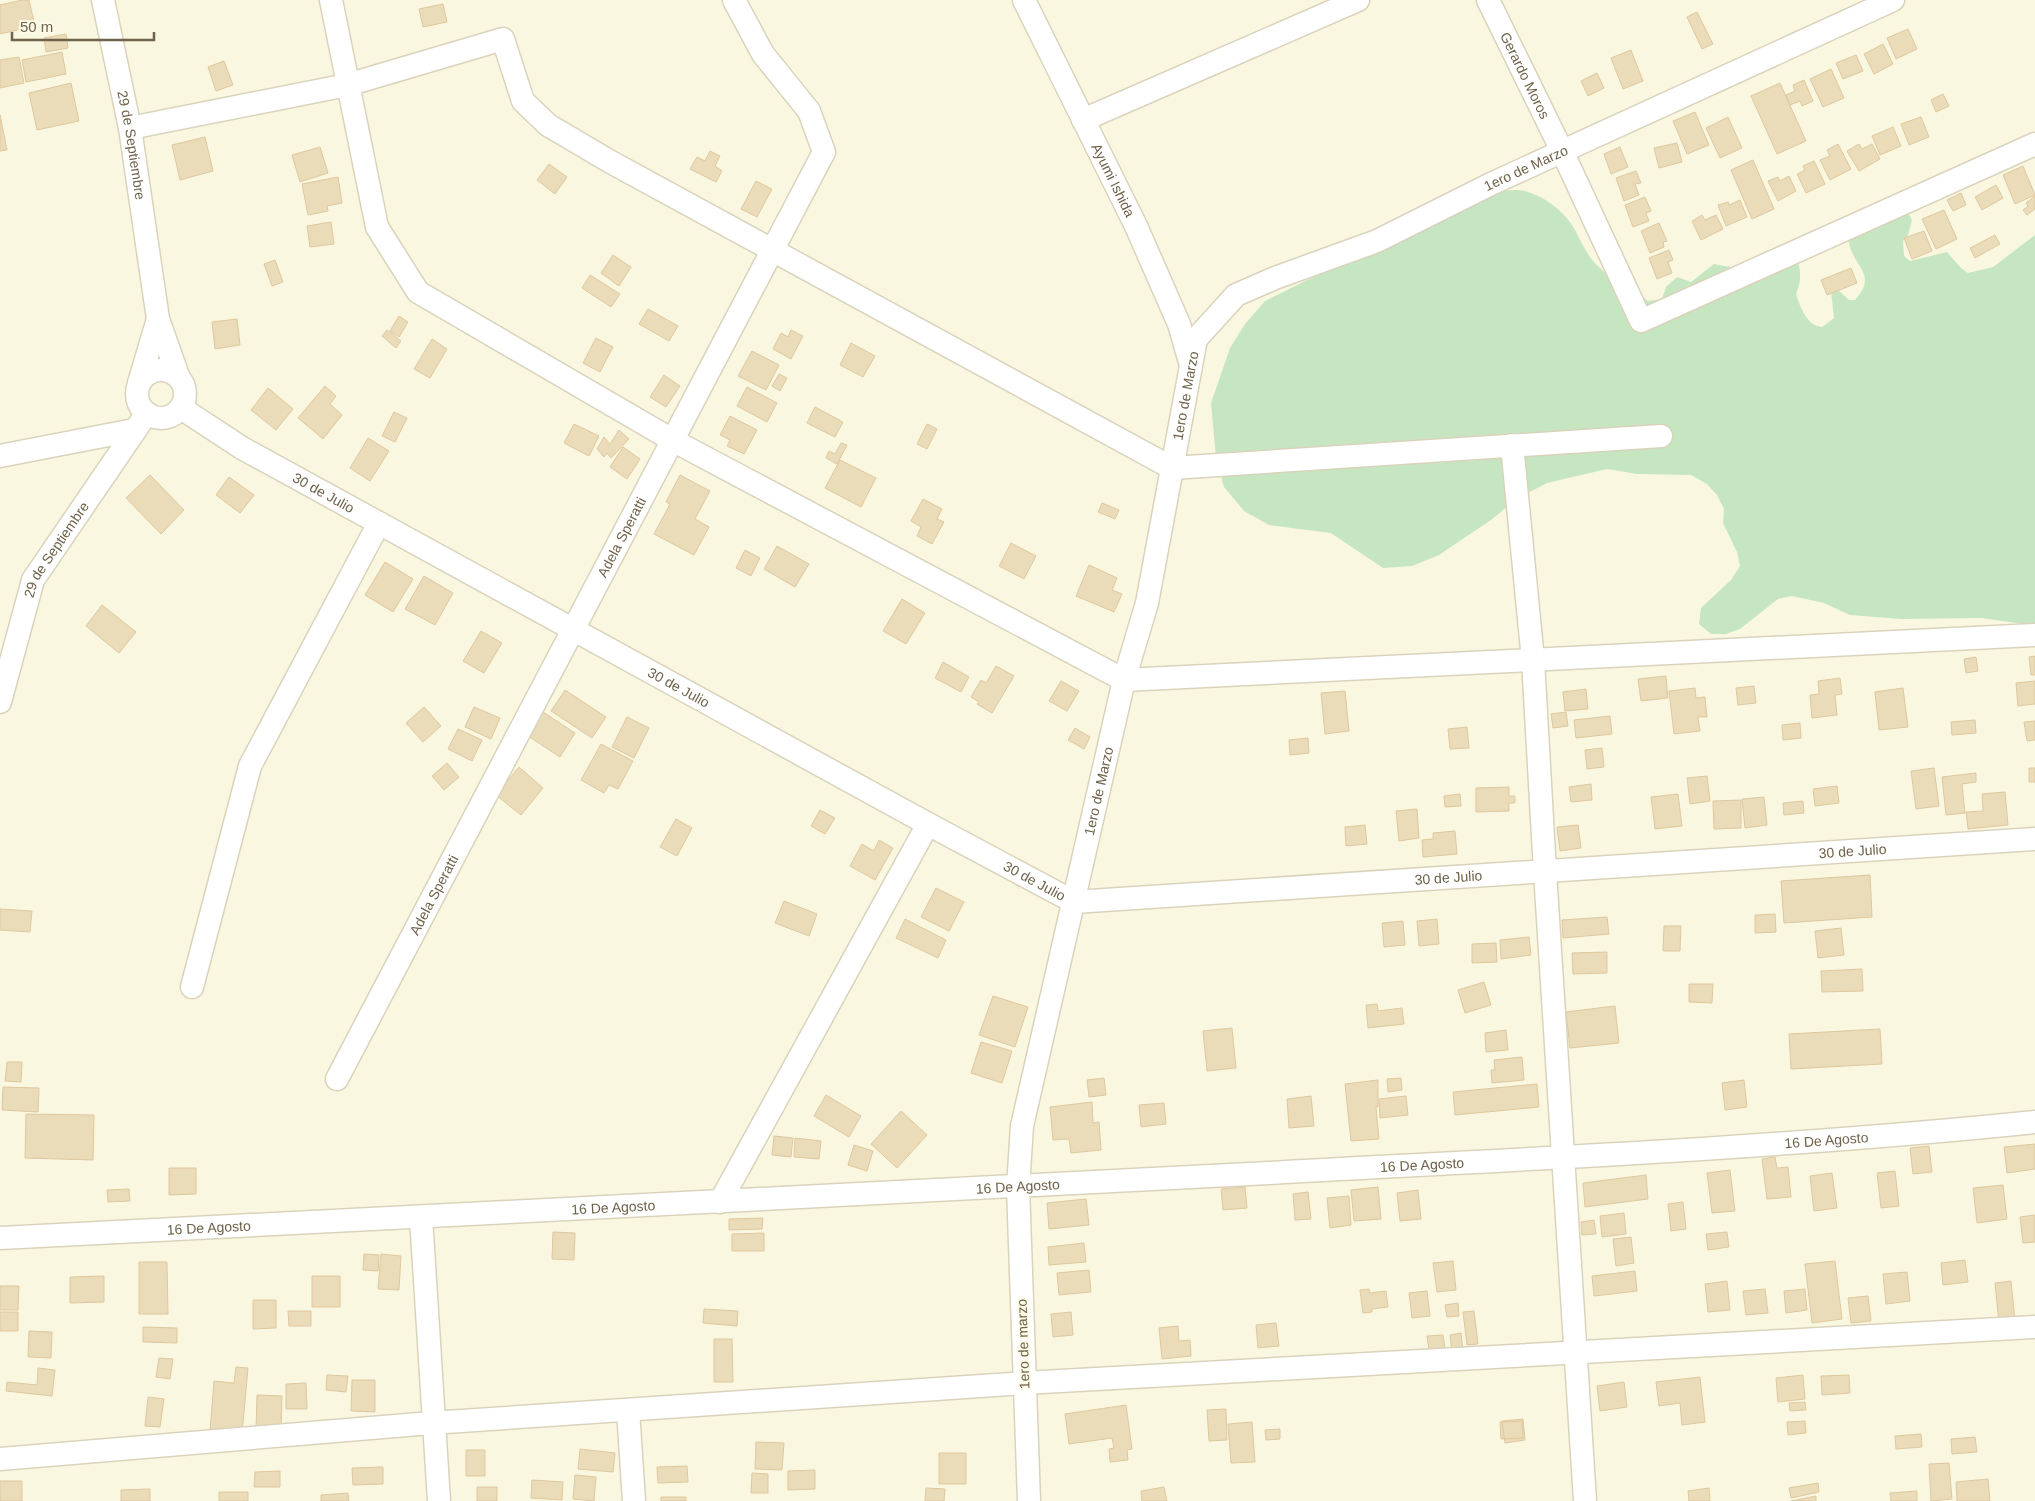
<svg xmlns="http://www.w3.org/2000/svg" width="2035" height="1501" font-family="Arial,sans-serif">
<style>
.green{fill:#c6e6c1}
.building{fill:#eadbb9;stroke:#dfc89d}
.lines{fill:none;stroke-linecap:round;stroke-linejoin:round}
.street-casing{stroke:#dad3bc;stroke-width:25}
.street{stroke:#fff;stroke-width:22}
.labels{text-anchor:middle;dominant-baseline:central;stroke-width:4;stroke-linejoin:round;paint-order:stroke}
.street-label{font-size:14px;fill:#6f624a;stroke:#fdfbe7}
</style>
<rect width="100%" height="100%" fill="#faf7e1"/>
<path class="green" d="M1494,191C1504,191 1519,188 1528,192C1547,198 1566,213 1575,230C1582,243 1587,256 1598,266C1612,281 1632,286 1648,301L1662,299L1666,287L1677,277L1691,282L1714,264L1747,270L1796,256C1801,270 1802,280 1796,294C1800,307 1807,326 1822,327L1834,318L1831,291L1838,290L1849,300H1855C1878,275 1855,268 1849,244C1848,239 1849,233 1850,228L1904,206L1912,220L1908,235L1903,241L1904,256L1910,261L1947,252L1961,268L1968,273L1993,267L2035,235V626L1982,618L1901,619L1850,615L1824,603L1792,596L1778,599L1740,629L1726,634H1711L1699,624L1701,608L1731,580L1740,566L1737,552L1723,523L1724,509L1717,495L1707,484L1691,475L1637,474L1607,469L1547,483L1518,498L1491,520L1439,555L1412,566L1383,568L1331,533L1269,525L1244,511L1224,487L1216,458L1211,403L1230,348L1245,324L1265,301L1378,245Z"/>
<path class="building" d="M22,0H29L35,26L0,34V5Z
M443,4L447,22L423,27L419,9Z
M1697,12L1713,44L1702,49L1687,17Z
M1908,29L1917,49L1896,59L1887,38Z
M66,34L68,48L46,52L44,38Z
M1883,44L1893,64L1874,74L1864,54Z
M1631,50L1643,81L1623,89L1611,58Z
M62,52L66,74L26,82L22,60Z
M1856,55L1863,71L1843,79L1836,63Z
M19,57L24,83L0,88V60Z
M224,61L233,85L216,91L208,67Z
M1831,69L1844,98L1823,107L1810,79Z
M1597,73L1604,88L1588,96L1581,81Z
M1804,80L1813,101L1802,106L1800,101L1790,105L1786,95L1795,91L1793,85Z
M71,83L79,121L37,130L29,93Z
M1780,83L1806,141L1777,154L1751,96Z
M1943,94L1949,106L1936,112L1931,100Z
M1695,112L1709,145L1687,154L1673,121Z
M0,115L7,150L0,151Z
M1728,117L1742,148L1720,158L1706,128Z
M1921,117L1929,137L1909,145L1901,124Z
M1893,127L1901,146L1880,155L1872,136Z
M205,137L213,171L180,180L172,145Z
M1677,143L1682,162L1659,168L1654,148Z
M1838,144L1851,169L1830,180L1820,160L1830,156L1827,150Z
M1859,144L1862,149L1872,144L1880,159L1859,171L1847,151Z
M320,147L328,173L300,182L292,155Z
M1620,147L1628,167L1611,174L1604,154Z
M710,151L720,156L715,166L722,171L716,182L690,169L697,157L705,161Z
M1753,160L1774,209L1752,219L1731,170Z
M1814,161L1825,184L1806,193L1797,174L1805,170L1803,166Z
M549,164L567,177L555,194L537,180Z
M2023,166L2035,195L2015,204L2003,175Z
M1636,171L1641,183L1635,184L1639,195L1624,201L1616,178Z
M1789,176L1796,191L1778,201L1768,181L1778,177L1780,181Z
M338,177L342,203L327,206L328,211L308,215L302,184Z
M756,181L772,189L757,217L741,209Z
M1996,185L2003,198L1982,210L1975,197Z
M1961,193L1966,205L1953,211L1947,200Z
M2035,196V209L2027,215L2023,210L2028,206L2026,203Z
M1645,197L1651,211L1646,213L1649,221L1633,227L1625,205Z
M1740,200L1747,217L1726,226L1718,205L1728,202L1729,205Z
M1944,210L1957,239L1936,249L1922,219Z
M1702,215L1705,220L1716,215L1723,229L1701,240L1692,221Z
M331,222L334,244L310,247L307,226Z
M1659,223L1667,241L1663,242L1664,247L1650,253L1641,231Z
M1924,231L1932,251L1912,259L1904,238Z
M1995,235L2000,244L1975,258L1970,248Z
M1669,250L1673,260L1668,262L1672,273L1657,279L1649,258Z
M613,255L631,267L619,286L601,273Z
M275,260L283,282L272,286L264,264Z
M1851,268L1857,283L1827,295L1821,280Z
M590,275L620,294L611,307L582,288Z
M648,309L678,326L669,341L639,324Z
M399,316L408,322L399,337L390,331Z
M237,319L240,345L215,349L212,322Z
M387,330L401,341L396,348L382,336Z
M791,330L803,336L791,359L773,349L781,333L788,337Z
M596,338L613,347L600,372L583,363Z
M432,339L447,349L430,378L414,369Z
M851,343L875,356L863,377L840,365Z
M752,351L779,365L766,390L738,376Z
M779,374L787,378L780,391L772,386Z
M664,375L680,386L666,407L650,397Z
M325,386L336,396L330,404L342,415L323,439L298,418Z
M747,387L777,403L767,422L737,406Z
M268,388L293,409L276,430L251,410Z
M815,407L843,422L835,437L807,423Z
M394,412L407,418L395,442L382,436Z
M730,416L757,430L744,454L727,446L730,440L720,435Z
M574,424L599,436L589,456L564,443Z
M927,424L937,429L927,449L917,444Z
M619,430L629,439L611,458L607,453L604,457L597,449L604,437L610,444Z
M368,438L389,451L370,481L350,468Z
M841,443L847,445L837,464L826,458L829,451L835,454Z
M623,447L640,459L627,479L610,467Z
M840,460L876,478L861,507L825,488Z
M150,475L184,510L161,534L126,498Z
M680,475L710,491L695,519L709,527L694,555L654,534L670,504L666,502Z
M229,477L254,495L240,513L216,495Z
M923,499L942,509L937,519L944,522L932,544L917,536L921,527L911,521Z
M1102,503L1119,510L1115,519L1098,512Z
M1011,543L1036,556L1024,579L999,566Z
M777,546L809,564L795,587L764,569Z
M745,550L760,558L751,576L736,568Z
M385,562L413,579L393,612L365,595Z
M1089,565L1117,578L1112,590L1122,594L1114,612L1076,596Z
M424,576L453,593L435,625L405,609Z
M902,599L925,613L906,644L883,631Z
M102,605L136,632L119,653L86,626Z
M481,631L502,643L484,673L463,661Z
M2035,656V675H2031L2029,657Z
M1976,657L1978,671L1966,673L1964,659Z
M943,662L969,677L961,692L935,678Z
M996,666L1014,676L992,713L977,704L979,702L971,697L981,680L986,683Z
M1666,676L1668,698L1641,701L1638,679Z
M1840,678L1842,694L1835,695L1837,715L1812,718L1810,695L1819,694L1818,681Z
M1061,681L1079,691L1067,711L1049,701Z
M2035,681V704L2018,706L2016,683Z
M1754,686L1756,703L1738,705L1736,688Z
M1695,688L1696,698L1705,697L1707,717H1698L1700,731L1674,734L1669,691Z
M1903,688L1908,727L1879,730L1875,692Z
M1586,689L1588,709L1565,711L1563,692Z
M565,690L606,717L592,738L551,711Z
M1345,691L1349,731L1325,734L1321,693Z
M424,707L441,726L423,742L406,723Z
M474,707L500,718L491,739L465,727Z
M543,712L575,733L560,757L528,736Z
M1566,712L1568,726L1553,728L1551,714Z
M1610,716L1612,734L1576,738L1574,720Z
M627,717L649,728L634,758L612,747Z
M1975,720L1976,733L1952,735L1951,722Z
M2035,721V740L2027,741L2024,722Z
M1800,723L1801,738L1783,740L1782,725Z
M1467,727L1469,748L1450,749L1448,729Z
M1075,728L1090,737L1084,749L1068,740Z
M458,729L482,740L472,761L448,749Z
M1308,738L1309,753L1290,755L1289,740Z
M601,744L633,761L618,789L609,785L604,793L581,780Z
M1602,748L1604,767L1587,769L1585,750Z
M447,763L459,777L444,790L432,776Z
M519,767L543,788L521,815L496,795Z
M1934,768L1939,806L1916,809L1911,771Z
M2029,768H2035V782H2029Z
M1976,773V782L1962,784L1965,813L1946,815L1942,777Z
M1707,776L1710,801L1690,804L1687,778Z
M1591,784L1592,800L1571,802L1569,787Z
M1837,786L1839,803L1815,806L1813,789Z
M1509,787V796H1515V803H1509V811L1476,812V788Z
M2005,792L2008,825L1968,829L1966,812L1983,811L1982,794Z
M1460,794L1461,806L1445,807L1444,796Z
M1678,794L1682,826L1655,829L1651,797Z
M1764,797L1767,825L1745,828L1742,799Z
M1741,800V828L1714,829L1713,801Z
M1803,801L1804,813L1784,815L1783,803Z
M1417,809L1419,838L1399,841L1396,811Z
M820,810L835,818L825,834L811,826Z
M676,819L692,828L677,856L660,847Z
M1365,825L1367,844L1346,846L1345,827Z
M1578,825L1581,848L1560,851L1557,827Z
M1455,831L1457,854L1423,857L1422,840L1433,839V833Z
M879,840L893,848L875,880L850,866L862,844L874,851Z
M1870,875L1872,917L1784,923L1781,881Z
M936,888L964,902L949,931L921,917Z
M784,901L817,914L809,936L775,923Z
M0,909L32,911L30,932L0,930Z
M1775,914L1776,932L1755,933V915Z
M1607,917L1609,934L1563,938L1562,920Z
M905,919L946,940L938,958L896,938Z
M1437,919L1439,944L1419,946L1417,921Z
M1403,921L1405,945L1384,947L1382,923Z
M1664,926H1681L1680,951H1663Z
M1841,928L1844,955L1818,958L1815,931Z
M1529,937L1531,955L1501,959L1500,940Z
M1496,943L1497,962L1472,963V944Z
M1607,952V973L1573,974L1572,953Z
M1862,969L1863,991L1822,992L1821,971Z
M1484,982L1491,1005L1465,1013L1458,990Z
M1689,984H1713L1712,1003L1689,1002Z
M993,996L1028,1007L1015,1047L979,1035Z
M1377,1004L1378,1011L1402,1008L1404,1024L1368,1028L1366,1005Z
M1615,1006L1619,1043L1570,1048L1566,1012Z
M1232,1028L1236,1068L1207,1071L1203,1031Z
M1880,1029L1882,1064L1791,1069L1789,1034Z
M1506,1030L1508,1050L1486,1052L1485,1033Z
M981,1042L1012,1051L1002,1083L971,1073Z
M1522,1057L1524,1080L1492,1083L1491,1070H1495L1494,1060Z
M7,1062H22L21,1082L5,1081Z
M1104,1078L1106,1095L1089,1097L1087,1080Z
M1401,1078L1402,1090L1388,1092L1387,1079Z
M1378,1080V1107H1376L1379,1139L1351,1141L1345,1084Z
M1744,1080L1747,1107L1725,1110L1722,1083Z
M1537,1084L1539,1107L1455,1115L1453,1092Z
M3,1087L39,1088L38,1112L2,1110Z
M826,1095L861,1116L849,1137L814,1116Z
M1311,1096L1314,1126L1289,1128L1287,1099Z
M1406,1096L1408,1115L1380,1118L1379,1099Z
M1092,1102L1093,1123L1099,1122L1101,1150L1071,1153L1069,1139L1053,1140L1050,1107Z
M1164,1103L1166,1124L1141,1127L1139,1105Z
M901,1111L927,1135L897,1168L871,1144Z
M26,1114L94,1115L93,1160L25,1158Z
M774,1136L793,1138L791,1157L772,1155Z
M795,1138L821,1141L819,1159L794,1157Z
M2035,1144V1169L2007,1173L2004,1147Z
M854,1145L873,1151L867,1171L848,1165Z
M1929,1146L1932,1172L1913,1174L1910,1148Z
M1775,1157L1777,1168L1788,1167L1791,1197L1767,1199L1762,1159Z
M169,1168H196V1194L169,1195Z
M1730,1170L1735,1211L1712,1213L1707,1173Z
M1895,1171L1899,1206L1881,1208L1877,1173Z
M1832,1173L1837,1208L1814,1211L1810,1176Z
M1646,1175L1648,1199L1585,1207L1583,1183Z
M2003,1185L2007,1219L1977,1223L1973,1188Z
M1245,1187L1247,1208L1223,1210L1221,1189Z
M1378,1187L1381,1219L1354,1221L1351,1190Z
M129,1189L130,1201L108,1202L107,1190Z
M1418,1190L1421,1219L1400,1221L1397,1193Z
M1308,1192L1311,1219L1295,1220L1293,1194Z
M1349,1196L1351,1225L1330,1228L1327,1198Z
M1086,1199L1089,1225L1049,1229L1047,1203Z
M1683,1202L1686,1229L1671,1231L1668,1204Z
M1624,1213L1626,1234L1602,1237L1600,1216Z
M2035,1215V1242L2023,1243L2020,1217Z
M763,1218L762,1229L729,1230V1219Z
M1594,1220L1596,1234L1582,1235L1581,1222Z
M553,1232L575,1233L574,1260L552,1259Z
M1727,1232L1729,1247L1708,1250L1706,1234Z
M764,1233V1251H732V1234Z
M1631,1237L1634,1263L1616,1266L1613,1239Z
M1084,1243L1086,1262L1049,1265L1048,1247Z
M364,1254L379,1255L378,1271L363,1270Z
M381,1254L401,1256L399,1290L378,1289Z
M1965,1260L1968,1282L1943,1285L1941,1263Z
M1453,1261L1456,1290L1437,1292L1433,1263Z
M1835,1261L1842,1319L1812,1323L1805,1264Z
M139,1262H167L168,1314H139Z
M1089,1270L1091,1292L1059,1295L1057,1273Z
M1635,1271L1637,1291L1594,1296L1592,1276Z
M1907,1272L1910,1301L1886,1304L1883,1274Z
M104,1276V1302L70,1303V1277Z
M312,1276H340V1307H312Z
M1727,1281L1730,1310L1708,1312L1705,1284Z
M2011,1281L2015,1321L1999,1323L1995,1283Z
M0,1286H19L18,1310H0Z
M1369,1289L1370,1293L1386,1291L1388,1307L1372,1309V1312L1363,1313L1360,1290Z
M1765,1289L1768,1313L1746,1315L1743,1291Z
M1805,1289L1807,1310L1786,1313L1784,1291Z
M1427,1291L1430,1316L1412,1318L1409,1293Z
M1868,1296L1871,1321L1851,1323L1848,1298Z
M253,1300H276V1328L253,1329Z
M1458,1303L1459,1316L1447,1317L1445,1305Z
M704,1309L738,1311L737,1326L703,1323Z
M288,1311H311V1326H289Z
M1474,1311L1478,1344L1467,1345L1463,1312Z
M0,1312H18V1331H0Z
M1071,1312L1073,1335L1053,1337L1051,1314Z
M1276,1323L1279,1346L1258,1348L1256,1325Z
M1178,1326L1179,1341L1190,1340L1191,1356L1162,1359L1159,1328Z
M143,1327L177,1328V1343L143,1342Z
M29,1331L52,1332L51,1358L28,1357Z
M1461,1333L1463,1351L1452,1352L1450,1335Z
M1443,1335L1445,1348L1429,1350L1427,1336Z
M714,1339H732L733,1382H714Z
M159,1358L173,1359L170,1379L156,1377Z
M236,1367L248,1368L242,1434L210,1431L214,1381L234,1383Z
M38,1368L55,1370L52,1396L6,1391L7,1382L37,1385Z
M327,1375L348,1376L346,1392L326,1390Z
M1803,1375L1805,1399L1778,1402L1776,1378Z
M1849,1375L1850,1393L1822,1395L1821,1376Z
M1700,1377L1705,1422L1682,1425L1680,1403L1659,1406L1656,1382Z
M352,1380H375V1412L351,1411Z
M1624,1382L1627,1407L1600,1411L1597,1386Z
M306,1383L307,1409H286V1384Z
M257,1395L282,1396L281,1430L256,1429Z
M148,1397L164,1399L160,1427L145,1426Z
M1805,1402L1806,1410L1790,1411L1789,1403Z
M1126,1405L1132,1449L1127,1450L1128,1460L1110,1462L1109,1449L1114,1448L1112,1438L1069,1444L1065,1414Z
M1226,1409L1227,1440L1209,1441L1207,1410Z
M1523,1419L1525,1440L1505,1443L1502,1421Z
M1522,1421L1523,1438L1501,1439L1500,1422Z
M1805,1421L1806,1433L1788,1435L1787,1422Z
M1252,1422L1255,1462L1231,1463L1228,1424Z
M1280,1429V1439L1266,1440L1265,1430Z
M1921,1434L1922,1447L1896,1449L1895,1436Z
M1975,1437L1977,1452L1952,1454L1951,1439Z
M756,1442L784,1443L782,1470L755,1469Z
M580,1449L615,1453L613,1472L578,1469Z
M466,1450H485V1476H466Z
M939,1453H966V1484H939Z
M1949,1463L1952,1499L1931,1501L1929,1464Z
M687,1466L688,1482L658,1483L657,1467Z
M383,1467V1484L353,1485L352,1468Z
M815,1470V1489L788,1490V1471Z
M280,1471V1487H254L255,1472Z
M752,1473L768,1474V1493H751Z
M575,1475L596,1477L594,1501L573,1499Z
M1988,1479L1990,1501H1957L1956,1482Z
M532,1480L563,1482L562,1500L531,1498Z
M0,1481H22V1501H0Z
M1818,1483L1819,1492L1791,1498L1789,1488Z
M477,1487H497V1501H477Z
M1164,1487L1167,1501H1142L1141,1491Z
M926,1488L945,1489L944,1501H925Z
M1709,1488L1710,1501H1689L1688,1491Z
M150,1489V1501H121V1490Z
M1917,1491V1501H1891L1890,1493Z
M219,1492H248V1501H219Z
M348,1493L349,1501H321V1495Z
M1816,1496V1501H1791Z
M661,1497H686V1501H661Z"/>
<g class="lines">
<g class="street-casing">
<g id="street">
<path id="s1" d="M103,0L130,128L158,319L178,376"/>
<path d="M331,0L377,227L418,292L674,441L1124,680L2035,635"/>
<path id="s2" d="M1024,0L1136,226L1179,324L1190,362"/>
<path id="s3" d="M1488,0L1562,151L1641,321L2035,144"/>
<path d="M1083,120L1358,0"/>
<path d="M130,128L347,85L503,39L523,101L548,125L609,161L1172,468L1661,436"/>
<circle cx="161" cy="394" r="24"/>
<path d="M139,383L158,319"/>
<path id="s4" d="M181,408L242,448L928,824L1074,902L2035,839"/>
<path d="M1512,445L1533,660L1545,872L1585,1501"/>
<path d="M0,456L134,430"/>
<path id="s5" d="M0,702L33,580L147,413"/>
<path d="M192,987L250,766L379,523"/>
<path id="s6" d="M337,1079L824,152L809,111L763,54L734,0"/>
<path d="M720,1202L928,824"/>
<path d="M421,1217L439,1501"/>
<path id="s7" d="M0,1238C423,1217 846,1196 1269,1173C1524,1159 1780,1148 2035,1122"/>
<path d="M628,1410L634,1501"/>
<path d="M0,1459L431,1423L1024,1383L2035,1327"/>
<path id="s8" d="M1029,1501L1018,1187L1022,1126L1124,680L1147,603L1196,339L1236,295L1275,278L1377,241L1493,183L1893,0"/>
</g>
</g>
<use href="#street" class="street"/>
</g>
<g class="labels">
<g class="street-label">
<text stroke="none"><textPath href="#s3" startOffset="84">Gerardo Moros</textPath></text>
<text stroke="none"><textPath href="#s1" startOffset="148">29 de Septiembre</textPath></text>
<text stroke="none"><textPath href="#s8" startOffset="1558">1ero de Marzo</textPath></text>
<text stroke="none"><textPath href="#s2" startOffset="201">Ayumi Ishida</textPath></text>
<text stroke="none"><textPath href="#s8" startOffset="1124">1ero de Marzo</textPath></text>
<text stroke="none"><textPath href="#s4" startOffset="166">30 de Julio</textPath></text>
<text stroke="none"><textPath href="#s6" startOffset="612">Adela Speratti</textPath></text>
<text stroke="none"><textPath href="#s5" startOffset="164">29 de Septiembre</textPath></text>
<text stroke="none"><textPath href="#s4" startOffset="571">30 de Julio</textPath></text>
<text stroke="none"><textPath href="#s8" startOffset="719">1ero de Marzo</textPath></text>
<text stroke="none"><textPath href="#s4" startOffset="1801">30 de Julio</textPath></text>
<text stroke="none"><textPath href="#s4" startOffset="1396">30 de Julio</textPath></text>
<text stroke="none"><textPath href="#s4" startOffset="976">30 de Julio</textPath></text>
<text stroke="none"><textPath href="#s6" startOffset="208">Adela Speratti</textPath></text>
<text stroke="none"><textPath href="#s7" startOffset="1829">16 De Agosto</textPath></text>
<text stroke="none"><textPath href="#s7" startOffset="1424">16 De Agosto</textPath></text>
<text stroke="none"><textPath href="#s7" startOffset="1019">16 De Agosto</textPath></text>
<text stroke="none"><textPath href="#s7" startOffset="614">16 De Agosto</textPath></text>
<text stroke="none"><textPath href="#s7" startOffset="209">16 De Agosto</textPath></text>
<text transform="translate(1023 1344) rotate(-92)">1ero de marzo</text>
</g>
</g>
<path d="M12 32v8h142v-8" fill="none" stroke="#6f624a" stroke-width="2.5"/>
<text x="20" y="32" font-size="15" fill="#6f624a" stroke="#fdfbe7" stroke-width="4" paint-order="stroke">50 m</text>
</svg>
